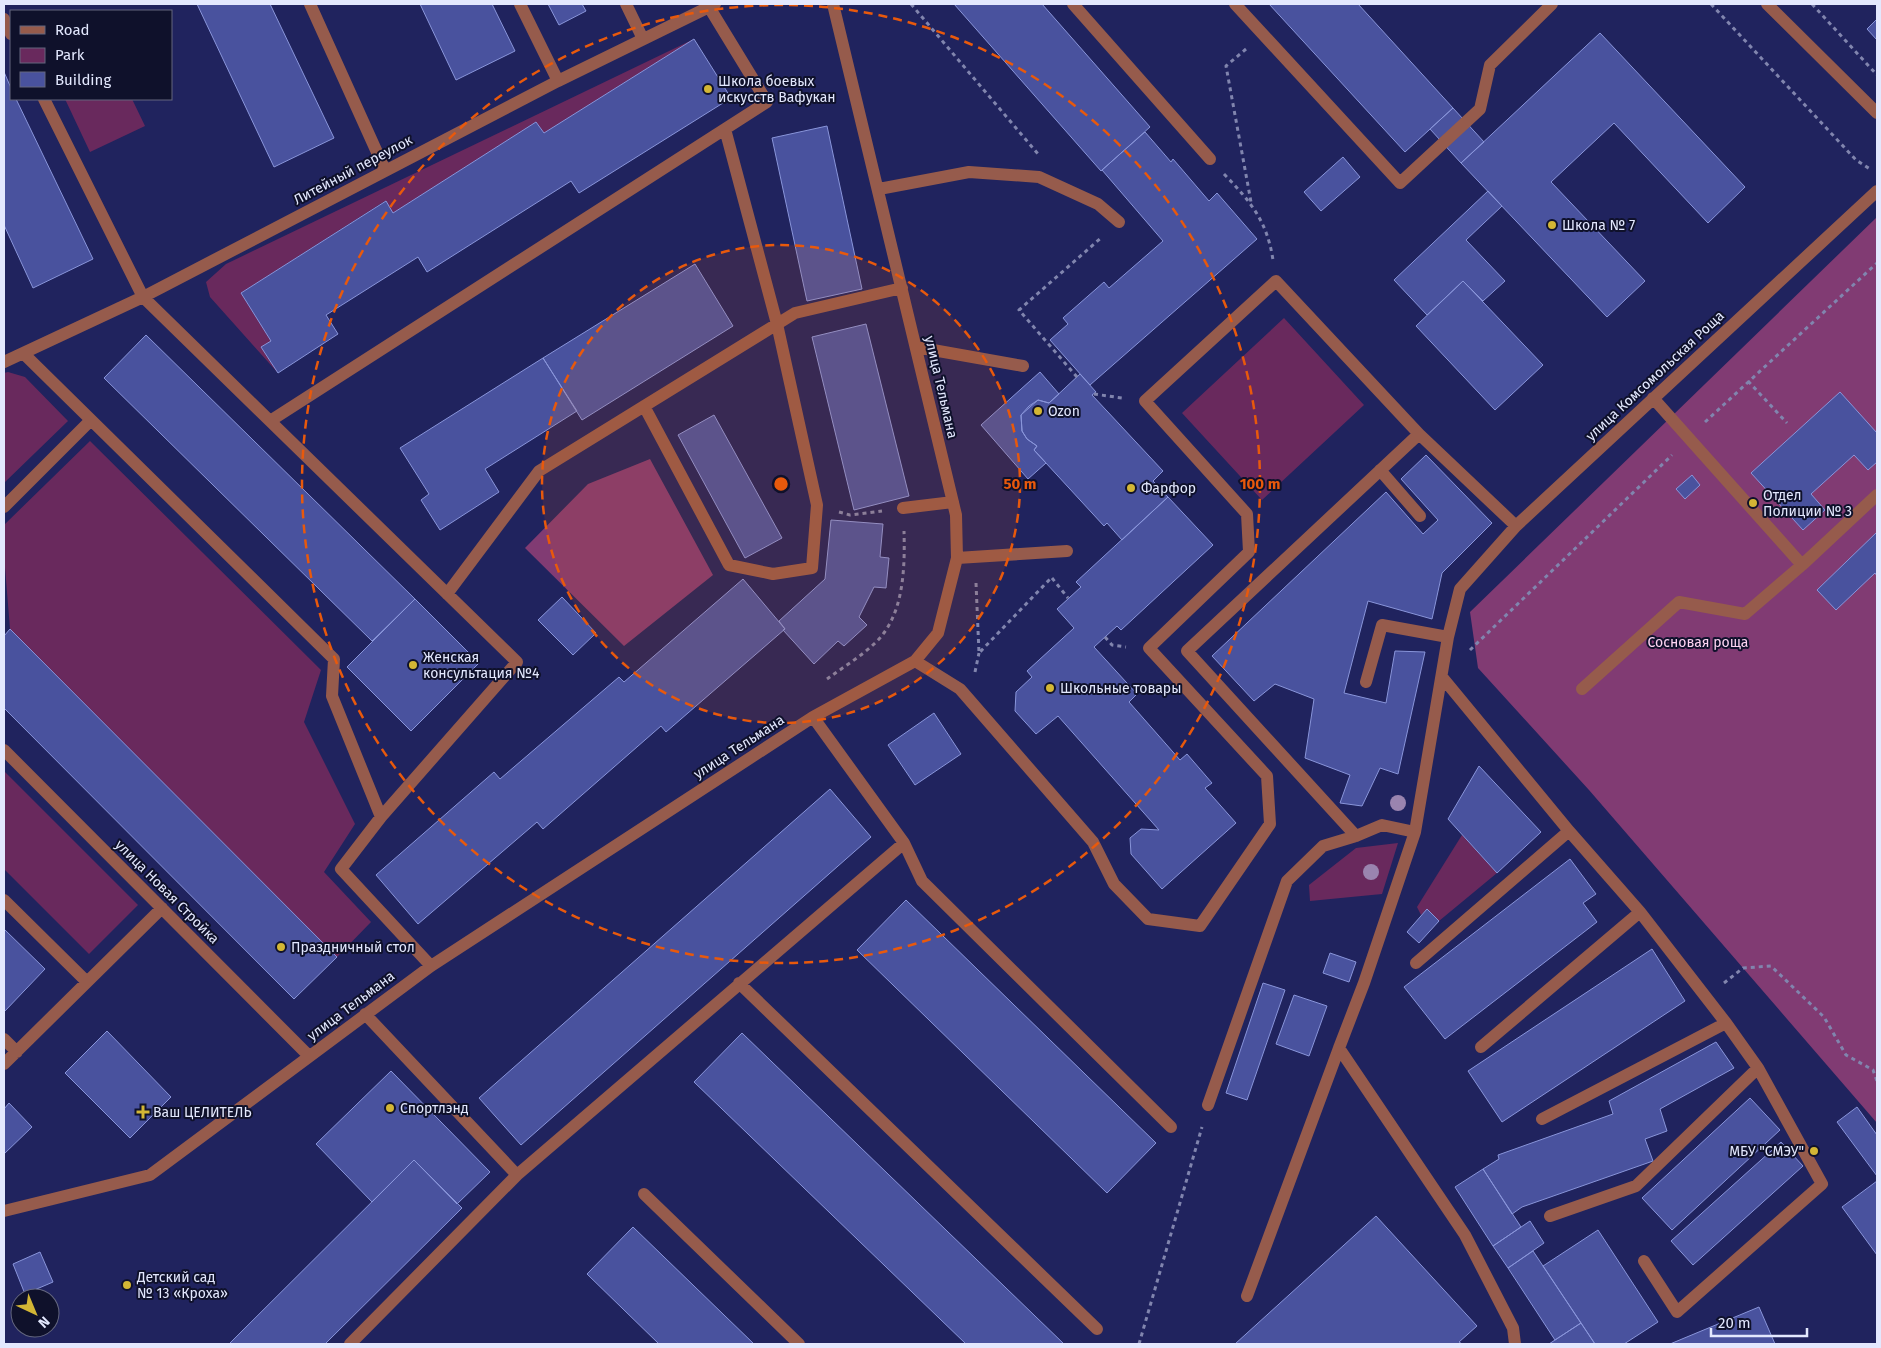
<svg xmlns="http://www.w3.org/2000/svg" width="1881" height="1348" font-family="'Fira Sans',sans-serif">
<style>
.green{fill:#69295d}
.forest{fill:#813b73}
.building{fill:#49529e;stroke:#8995da}
.lines{fill:none;stroke-linecap:round;stroke-linejoin:round}
.path{stroke:#8185ae;stroke-width:3;stroke-dasharray:4 4;stroke-linecap:butt}
.minor{stroke:#965b4c;stroke-width:12}
.tree{fill:#9a84af}
.ring{fill:none;stroke:#e8590c;stroke-width:2.5;stroke-dasharray:9 6}
.poi-dot{fill:#d3b635;stroke:#0f112b;stroke-width:2}
.labels{text-anchor:middle;dominant-baseline:central;stroke-width:4;stroke-linejoin:round;paint-order:stroke}
.poi-label{font-size:14px;fill:#e3e8fe;stroke:#0f112b;text-anchor:start}
.street-label{font-size:14px;fill:#e3e8fe;stroke:#0f112b}
.park-label{font-size:14px;fill:#fed4f2;stroke:#0f112b}
.centre{fill:#e8590c;stroke:#0f112b;stroke-width:2.5}
.ring-label{font-size:15px;text-anchor:middle;font-weight:bold;fill:#e8590c;stroke:#0f112b;stroke-width:4;stroke-linejoin:round;paint-order:stroke}
</style>
<rect width="100%" height="100%" fill="#20235e"/>
<path class="green" d="M694,39L544,133L536,122L393,213L385,201L241,293L271,341L262,347L278,373L210,297L206,282L226,264Z
M65,99H132L145,126L90,152Z
M1284,318L1364,405L1262,500L1182,413Z
M8,372L25,377L68,421L4,483V373Z
M90,441L321,670L304,722L355,824L324,872L371,922L337,957L10,629L4,555V525Z
M4,771L138,905L89,954L4,869Z
M1462,835L1497,873L1439,921L1427,909L1421,915L1417,907Z
M1398,843L1382,894L1310,901L1309,885L1356,848Z"/>
<path class="forest" d="M1877,217V1123L1589,790L1478,668L1470,612Z
M650,459L713,575L624,646L525,548L588,484Z"/>
<path class="building" d="M197,4H270L334,138L274,167Z
M420,4H492L515,51L456,80Z
M548,4H582L586,11L559,25Z
M954,4H1042L1150,127L1101,171Z
M1269,4H1358L1453,108L1405,152Z
M1877,19V40L1867,29Z
M1600,33L1745,187L1708,223L1614,123L1551,182L1645,281L1607,317L1461,163Z
M694,39L731,98L579,193L571,181L427,272L418,257L326,315L338,334L278,373L261,347L271,341L241,293L386,201L393,213L536,122L544,133Z
M4,72L11,88V99H16L93,259L33,288L4,225Z
M1453,108L1484,142L1461,163L1430,129Z
M827,126L862,289L807,301L772,138Z
M1145,132L1171,162L1173,159L1209,201L1217,193L1257,239L1090,385L1050,340L1068,324L1063,318L1104,282L1109,288L1163,241L1102,170Z
M1343,157L1360,177L1321,211L1304,192Z
M1488,191L1502,206L1466,240L1505,281L1483,301L1463,281L1427,315L1394,280Z
M695,264L733,326L582,420L543,358Z
M1463,281L1543,365L1495,410L1416,326Z
M866,324L909,496L854,510L812,337Z
M146,335L415,599L372,641L104,378Z
M543,358L577,411L485,469L499,492L440,530L421,500L429,494L400,448Z
M1040,372L1059,394L1049,403L1038,400L1021,415L1022,431L1027,439L1037,446L1034,450L1046,463L1028,479L981,425Z
M1080,374L1096,392L1092,395L1163,471L1153,481L1168,497L1122,540L1107,523L1104,526L1034,450L1037,446L1027,439L1022,431L1021,415L1029,406L1038,400L1049,403Z
M1840,392L1877,433V462L1868,470L1854,455L1811,494L1825,510L1803,530L1751,473Z
M714,415L782,538L745,558L678,435Z
M1426,455L1492,523L1442,573L1432,619L1368,601L1344,693L1386,703L1395,651L1425,652L1398,774L1380,768L1362,806L1340,803L1350,775L1305,758L1314,699L1275,684L1254,701L1212,656L1386,492L1423,534L1438,520L1401,479Z
M1692,475L1700,485L1685,499L1676,489Z
M1168,497L1213,545L1121,630L1117,626L1094,647L1137,694L1129,702L1180,760L1187,754L1212,783L1205,788L1236,823L1162,889L1131,854L1130,838L1141,829L1159,830L1058,716L1036,734L1015,711L1016,692L1032,677L1027,671L1074,628L1057,609L1081,587L1076,582Z
M831,520L883,524L880,557L889,558L886,588L874,587L859,617L867,625L844,646L838,641L814,664L783,630L785,629L779,621L825,579Z
M1877,532V576L1875,573L1836,610L1817,590Z
M743,579L785,629L666,732L661,726L543,829L537,822L418,924L376,875L494,772L500,779L619,677L624,682Z
M562,597L596,633L573,655L538,620Z
M415,599L479,663L411,731L347,667Z
M10,629L337,957L294,999L4,708V636Z
M934,713L961,754L915,785L888,745Z
M1479,766L1541,832L1497,873L1448,819Z
M830,789L871,837L521,1145L479,1098Z
M1570,859L1596,894L1583,903L1597,922L1445,1039L1404,987Z
M906,900L1156,1143L1107,1193L857,950Z
M1427,909L1439,921L1419,943L1407,932Z
M4,929L45,969L4,1012Z
M1652,949L1685,1001L1502,1122L1468,1071Z
M1330,953L1356,962L1349,982L1323,973Z
M1263,983L1285,990L1247,1100L1226,1093Z
M1294,995L1327,1006L1309,1056L1276,1044Z
M107,1031L171,1097L130,1138L65,1073Z
M742,1033L1064,1344H966L694,1082Z
M1716,1042L1734,1068L1660,1109L1667,1131L1645,1139L1653,1161L1522,1207L1512,1214L1483,1169L1499,1159L1498,1155L1613,1114L1609,1101Z
M391,1071L490,1172L457,1204L414,1160L372,1202L316,1144Z
M1750,1098L1780,1130L1672,1230L1642,1198Z
M9,1103L32,1127L4,1154V1109Z
M1857,1107L1877,1135V1176L1837,1122Z
M1781,1142L1803,1166L1693,1265L1671,1241Z
M414,1160L462,1208L325,1344H229Z
M1483,1169L1521,1227L1493,1246L1455,1187Z
M1877,1181V1255L1842,1207Z
M1376,1216L1477,1326L1459,1342L1462,1344H1235Z
M1530,1221L1544,1243L1508,1268L1493,1246Z
M633,1227L754,1344H659L587,1274Z
M1598,1230L1658,1322L1624,1344H1595L1543,1266Z
M1533,1251L1581,1323L1555,1340L1508,1268Z
M40,1252L53,1282L25,1294L13,1264Z
M1759,1307L1775,1344H1670Z
M1581,1323L1595,1344H1549L1555,1340Z"/>
<g class="lines">
<path class="path" d="M911,4L1038,154
M1711,4L1856,160L1870,169
M1812,4L1877,75
M1246,49L1226,66L1251,202
M1224,174C1251,202 1267,221 1273,260
M1077,377L1019,310L1102,237
M1748,381L1787,423
M1094,394L1122,398
M1705,422L1877,263
M839,512L850,515L882,511
M1052,578L1068,598
M976,583L979,653L1051,578
M1105,637L1112,645L1126,647
M1470,650L1672,455
M975,672L979,653
M827,679C842,668 860,657 874,644C904,617 905,569 904,531
M1724,983L1743,968L1771,966L1824,1017L1846,1055L1873,1070L1877,1081
M1139,1344L1202,1127"/>
<path class="minor" d="M310,4L385,170
M520,4L558,81
M626,4L643,39
M1073,4L1210,159
M1235,4L1400,183L1480,109L1490,65L1552,4
M1767,4L1877,113
M4,19L11,34
M44,99L143,297L270,421L767,102L709,7
M879,189L969,172L1039,177L1098,204L1119,222
M916,347L1023,366
M23,353L334,659L332,696L381,817
M4,362L143,297L558,81L715,4
M1653,398L1802,565L1877,495
M644,406L729,565L773,574L812,568L817,505L777,324L725,129
M270,421L517,662L381,817L341,869L431,966
M1380,470L1420,516
M4,507L91,420
M903,508L953,502
M957,558L1067,551
M447,594L539,471L795,313L902,288
M915,661L960,689L1093,842L1114,884L1148,919L1200,926L1270,824L1267,776L1149,648L1249,552L1247,514L1145,401L1276,281L1419,434L1516,526
M1366,682L1382,625L1448,637
M1582,689L1679,602L1745,614L1802,565
M4,750L309,1056
M1356,836L1187,651L1419,434
M904,843L922,881L1171,1127
M4,900L87,982
M1416,963L1569,831L1442,677
M739,983L1097,1329
M365,1014L517,1175
M4,1039L17,1052
M1481,1047L1640,912L1569,831
M1339,1048L1364,983L1415,832L1448,637L1460,589L1516,526L1877,191
M4,1064L162,908
M1208,1105L1287,881L1323,846L1356,836L1382,825L1415,832
M1542,1119L1726,1023L1640,912
M644,1194L799,1344
M4,1211L150,1175L431,966L813,717L915,661L938,633L957,558L956,515L833,4
M1550,1216L1636,1186L1758,1068L1726,1023
M1644,1261L1677,1312L1822,1184L1758,1068
M1247,1296L1339,1048L1465,1235L1513,1328L1515,1344
M350,1344L517,1175L904,843L813,717"/>
</g>
<g class="tree">
<circle cx="1398" cy="803" r="8"/>
<circle cx="1371" cy="872" r="8"/>
</g>
<circle cx="781" cy="484" r="239" fill="#e8590c" fill-opacity=".12"/>
<g class="ring">
<circle cx="781" cy="484" r="239"/>
<circle cx="781" cy="484" r="479"/>
</g>
<g class="poi-dot">
<circle cx="708" cy="89" r="5"/>
<circle cx="1552" cy="225" r="5"/>
<circle cx="1038" cy="411" r="5"/>
<circle cx="1131" cy="488" r="5"/>
<circle cx="1753" cy="503" r="5"/>
<circle cx="413" cy="665" r="5"/>
<circle cx="1050" cy="688" r="5"/>
<circle cx="281" cy="947" r="5"/>
<circle cx="390" cy="1108" r="5"/>
<path d="M140.5 1104.5h5v5h5v5h-5v5h-5v-5h-5v-5h5z"/>
<circle cx="1814" cy="1151" r="5"/>
<circle cx="127" cy="1285" r="5"/>
</g>
<g class="labels">
<g class="poi-label">
<text x="718" y="81">Школа боевых<tspan x="718" dy="16">искусств Вафукан</tspan></text>
<text x="1562" y="225">Школа № 7</text>
<text x="1048" y="411">Ozon</text>
<text x="1141" y="488">Фарфор</text>
<text x="1763" y="495">Отдел<tspan x="1763" dy="16">Полиции № 3</tspan></text>
<text x="423" y="657">Женская<tspan x="423" dy="16">консультация №4</tspan></text>
<text x="1060" y="688">Школьные товары</text>
<text x="291" y="947">Праздничный стол</text>
<text x="400" y="1108">Спортлэнд</text>
<text x="153" y="1112">Ваш ЦЕЛИТЕЛЬ</text>
<text x="1804" y="1151" text-anchor="end">МБУ "СМЭУ"</text>
<text x="137" y="1277">Детский сад<tspan x="137" dy="16">№ 13 «Кроха»</tspan></text>
</g>
<g class="street-label">
<text transform="translate(353 170) rotate(-28)">Литейный переулок</text>
<text transform="translate(1655 376) rotate(-43)">улица Комсомольская Роща</text>
<text transform="translate(941 387) rotate(77)">улица Тельмана</text>
<text transform="translate(739 747) rotate(-33)">улица Тельмана</text>
<text transform="translate(167 892) rotate(45)">улица Новая Стройка</text>
<text transform="translate(351 1006) rotate(-37)">улица Тельмана</text>
</g>
<g class="park-label">
<text x="1698" y="642">Сосновая роща</text>
</g>
</g>
<circle cx="781" cy="484" r="8" class="centre"/>
<g class="ring-label">
<text x="1020" y="489">50 m</text>
<text x="1260" y="489">100 m</text>
</g>
<rect width="1881" height="1348" fill="none" stroke="#e3e8fe" stroke-width="10"/>
<rect x="10" y="10" width="162" height="90" fill="#0f112b" stroke="#64677f"/>
<rect x="20" y="26" width="25" height="8" fill="#965b4c" stroke="#64677f"/>
<text x="55" y="35" font-size="15" fill="#e3e8fe">Road</text>
<rect x="20" y="48" width="25" height="15" fill="#69295d" stroke="#64677f"/>
<text x="55" y="60" font-size="15" fill="#e3e8fe">Park</text>
<rect x="20" y="72" width="25" height="15" fill="#49529e" stroke="#64677f"/>
<text x="55" y="85" font-size="15" fill="#e3e8fe">Building</text>
<g transform="translate(35 1313) rotate(136)"><circle r="24" fill="#0f112b" stroke="#64677f"/>
<path d="M0-4L9 19L0 12L-9 19Z" fill="#d3b635"/>
<text y="-8" font-size="14" font-weight="bold" text-anchor="middle" fill="#e3e8fe">N</text>
</g>
<path d="M1711 1328v8h96v-8" fill="none" stroke="#e3e8fe" stroke-width="2.5"/>
<text x="1718" y="1328" font-size="15" fill="#e3e8fe" stroke="#0f112b" stroke-width="4" paint-order="stroke">20 m</text>
</svg>
